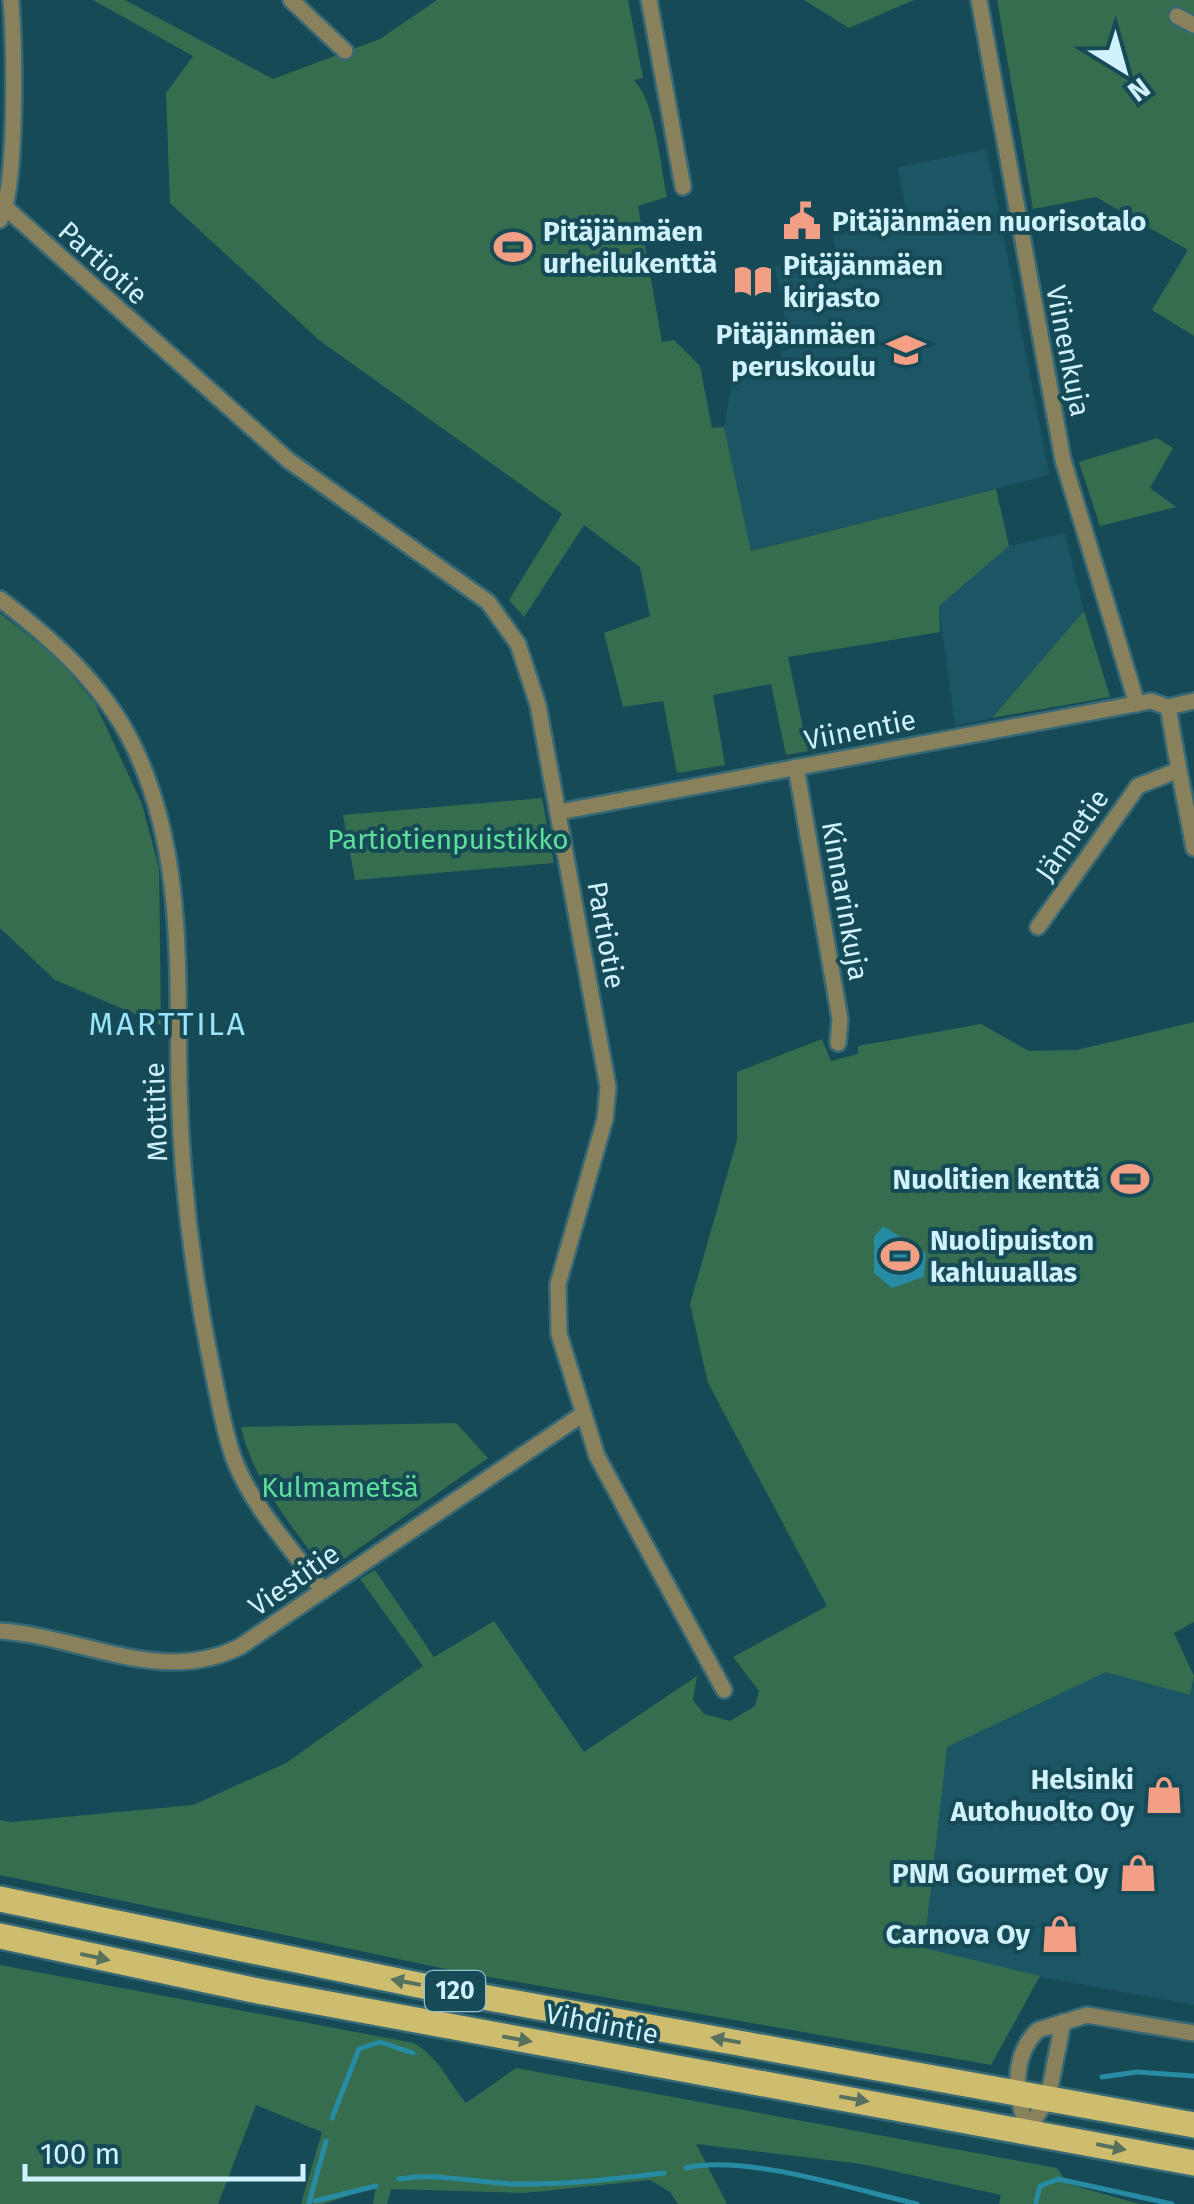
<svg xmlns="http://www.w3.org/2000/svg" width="1194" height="2204" font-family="'Fira Sans',sans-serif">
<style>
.built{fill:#1c5665}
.green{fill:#366d4f}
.water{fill:#268ba3}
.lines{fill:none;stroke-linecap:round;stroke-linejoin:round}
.stream{stroke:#268ba3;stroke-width:5}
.minor-casing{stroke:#376875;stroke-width:20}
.primary-casing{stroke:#376875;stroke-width:30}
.minor{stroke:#89815b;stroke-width:15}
.primary{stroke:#cebd6e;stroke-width:25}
.oneway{fill:#56725f}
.labels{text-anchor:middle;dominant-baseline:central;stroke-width:8;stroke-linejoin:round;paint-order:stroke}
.shield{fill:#164a57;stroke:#98c0ca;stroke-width:2.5}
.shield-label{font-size:25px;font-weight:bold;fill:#cff2fc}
.poi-label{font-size:28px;font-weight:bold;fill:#cff2fc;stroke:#164a57;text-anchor:end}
.street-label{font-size:28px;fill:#cff2fc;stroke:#164a57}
.park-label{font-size:28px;fill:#5ede9b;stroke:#164a57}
.quarter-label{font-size:32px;letter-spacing:2.5px;fill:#9ce4f8;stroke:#164a57}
</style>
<rect width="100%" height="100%" fill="#164a57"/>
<path class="built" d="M987,149L1049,475L751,551L724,427L735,365L781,357V351L791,349L775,266L836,254L833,235L897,223L896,215L906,213L898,167Z
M1065,533L1084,611L992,718L955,726L939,606L1009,546Z
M1106,1671L1190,1695L1194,1678V2005L992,1968L924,1948L946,1747Z"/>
<path class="green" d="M93,0H125L273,79L380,39L437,0H628L643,78L633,80C655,97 661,169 667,197L638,206L662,342L674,340L700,366L712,428L724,427L751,551L996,489L1009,546L939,606L940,632L788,657L808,751L786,755L771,684L713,695L725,765L677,773L663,701L623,707L604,633L650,616L640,567L584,525L524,617L509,600L562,514L319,340L170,203L166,93L193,56Z
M804,0H914L849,28Z
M997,0H1194V336L1152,310L1188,250L1096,197L1033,209Z
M1157,438L1173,448L1150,488L1176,507L1100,526L1079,462Z
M1084,611L1110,697L992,718Z
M0,613L57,658L95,703L142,804L159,868L161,1025L55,980L0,928Z
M542,798L554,863L355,880L343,815Z
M1194,1022V1622L1174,1633L1194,1676L1190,1695L1106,1672L947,1747L924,1948L1040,1976L991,2065L455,1971L0,1875V1820L12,1822L193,1805L286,1763L423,1666L360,1579L375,1570L434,1657L494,1621L584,1752L697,1676L693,1700L704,1714L730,1721L755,1706L759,1691L733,1657L827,1606L708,1383L690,1304L737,1140V1072L822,1039L831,1061L858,1054V1046L981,1024L1029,1051L1077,1050Z
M456,1423L488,1458L325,1572C293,1526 253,1482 241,1427Z
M0,1965L414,2043C443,2062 445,2078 466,2103L516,2068L1057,2168L1068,2184L1140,2204H999L1001,2195L862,2164L696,2144L727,2204H678L670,2192L650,2180L524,2193L391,2189L387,2204H373L376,2187L323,2204H301L322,2132L256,2105L218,2204H0Z"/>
<path class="water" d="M883,1226L926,1253L924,1277L892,1288L874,1273V1237Z"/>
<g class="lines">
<path class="stream" d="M1102,2077L1137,2072L1194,2076
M332,2118L359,2049L380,2042L413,2053
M686,2168C746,2154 855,2190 917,2204
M399,2179C438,2172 476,2183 516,2184C566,2185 614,2179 664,2173
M315,2201L376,2186
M1036,2202L1040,2186L1058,2179L1172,2204
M309,2203L326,2141"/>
<g class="minor-casing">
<path id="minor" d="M291,0L345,51
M649,0L683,187
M979,0L1063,460L1137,704
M1177,16L1194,25
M6,208L288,460L488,602L518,644L538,705L608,1087L605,1119L558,1284L559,1334L597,1456L724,1690
M0,220C18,187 14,42 11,0
M0,599C52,639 102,683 132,743C185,850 177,969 179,1085C181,1180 192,1270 211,1363C218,1395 223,1429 234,1459C252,1507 293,1550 323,1591
M796,767L840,1019L838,1043
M1179,770L1194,848
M559,812L1151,701L1168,707
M1038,927L1138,786L1179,770L1168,707L1194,701
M0,1631C81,1636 163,1687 241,1646L580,1416
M1027,2131C1017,2097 1009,2058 1038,2030L1087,2015L1194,2033
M1027,2131L1048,2098L1063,2022"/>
</g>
<g class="primary-casing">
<path id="primary" d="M0,1899L433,1988L1194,2125
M0,1936L253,1990L1194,2163"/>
</g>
<use href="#minor" class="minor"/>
<use href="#primary" class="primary"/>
</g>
<defs><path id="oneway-solid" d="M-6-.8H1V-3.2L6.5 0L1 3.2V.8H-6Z" transform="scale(2.5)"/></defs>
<g class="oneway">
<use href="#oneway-solid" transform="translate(95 1957) rotate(12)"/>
<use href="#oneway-solid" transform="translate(406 1982) rotate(-169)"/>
<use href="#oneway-solid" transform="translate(517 2039) rotate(10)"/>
<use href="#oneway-solid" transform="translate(726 2040) rotate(-170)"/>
<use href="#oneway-solid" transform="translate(854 2099) rotate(10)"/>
<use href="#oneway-solid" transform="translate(1111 2147) rotate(11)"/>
</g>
<defs>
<g id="civic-bare" transform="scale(3)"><path d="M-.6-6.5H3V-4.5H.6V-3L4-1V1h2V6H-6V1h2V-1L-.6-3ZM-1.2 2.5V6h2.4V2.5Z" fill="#f39f85" stroke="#164a57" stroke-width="2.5" paint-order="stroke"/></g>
<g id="stadium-bare" transform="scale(3)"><path d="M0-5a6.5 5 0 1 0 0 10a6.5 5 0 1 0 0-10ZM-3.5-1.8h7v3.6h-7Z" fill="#f39f85" stroke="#164a57" stroke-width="2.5" paint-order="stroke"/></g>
<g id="library-bare" transform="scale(3)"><path d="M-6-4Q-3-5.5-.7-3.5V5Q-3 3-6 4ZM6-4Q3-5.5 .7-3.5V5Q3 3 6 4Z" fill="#f39f85" stroke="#164a57" stroke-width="2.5" paint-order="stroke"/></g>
<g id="school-bare" transform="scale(3)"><path d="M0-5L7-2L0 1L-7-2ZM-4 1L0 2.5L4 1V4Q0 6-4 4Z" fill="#f39f85" stroke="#164a57" stroke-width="2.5" paint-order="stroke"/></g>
<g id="shop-bare" transform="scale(3)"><path d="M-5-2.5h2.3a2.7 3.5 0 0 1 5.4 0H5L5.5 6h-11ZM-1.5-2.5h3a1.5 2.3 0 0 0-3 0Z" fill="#f39f85" stroke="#164a57" stroke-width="2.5" paint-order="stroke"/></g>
</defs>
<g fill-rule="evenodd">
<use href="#civic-bare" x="802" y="221"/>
<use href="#stadium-bare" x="513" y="247"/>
<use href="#library-bare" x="753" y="281"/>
<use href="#school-bare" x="906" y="350"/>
<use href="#stadium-bare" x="1130" y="1179"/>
<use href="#stadium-bare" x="900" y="1256"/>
<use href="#shop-bare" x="1164" y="1795"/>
<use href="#shop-bare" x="1138" y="1873"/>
<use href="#shop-bare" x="1060" y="1934"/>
</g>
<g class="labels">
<rect class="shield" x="425" y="1971" width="60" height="40" rx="8"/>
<g class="shield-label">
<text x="455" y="1991">120</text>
</g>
<g class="poi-label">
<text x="832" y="221" text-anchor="start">Pitäjänmäen nuorisotalo</text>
<text x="543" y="231" text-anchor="start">Pitäjänmäen<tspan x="543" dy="32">urheilukenttä</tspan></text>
<text x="783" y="265" text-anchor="start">Pitäjänmäen<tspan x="783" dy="32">kirjasto</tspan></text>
<text x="876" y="334">Pitäjänmäen<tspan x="876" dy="32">peruskoulu</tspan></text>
<text x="1100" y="1179">Nuolitien kenttä</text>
<text x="930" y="1240" text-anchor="start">Nuolipuiston<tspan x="930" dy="32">kahluuallas</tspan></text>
<text x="1134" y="1779">Helsinki<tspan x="1134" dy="32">Autohuolto Oy</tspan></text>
<text x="1108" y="1873">PNM Gourmet Oy</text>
<text x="1030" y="1934">Carnova Oy</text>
</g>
<g class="street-label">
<text transform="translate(103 263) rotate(42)">Partiotie</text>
<text transform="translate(1068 351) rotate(79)">Viinenkuja</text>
<text transform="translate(860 730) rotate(-11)">Viinentie</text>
<text transform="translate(1072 835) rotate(-55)">Jännetie</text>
<text transform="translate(845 901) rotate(80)">Kinnarinkuja</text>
<text transform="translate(606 935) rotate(80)">Partiotie</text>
<text transform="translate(156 1112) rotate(-92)">Mottitie</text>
<text transform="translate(294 1580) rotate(-35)">Viestitie</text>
<text transform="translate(602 2024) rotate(11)">Vihdintie</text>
</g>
<g class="park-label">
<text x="448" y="839">Partiotienpuistikko</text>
<text x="340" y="1487">Kulmametsä</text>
</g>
<g class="quarter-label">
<text x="168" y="1024">MARTTILA</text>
</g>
</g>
<g transform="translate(1124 70) rotate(143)" stroke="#164a57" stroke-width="8" paint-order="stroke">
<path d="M0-8L18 38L0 25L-18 38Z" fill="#cff2fc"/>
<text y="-15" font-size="28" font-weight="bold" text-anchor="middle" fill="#cff2fc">N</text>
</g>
<path d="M25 2164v15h278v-15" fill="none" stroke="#cff2fc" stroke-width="5"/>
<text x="40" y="2164" font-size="30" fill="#cff2fc" stroke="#164a57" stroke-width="8" paint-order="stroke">100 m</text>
</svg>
